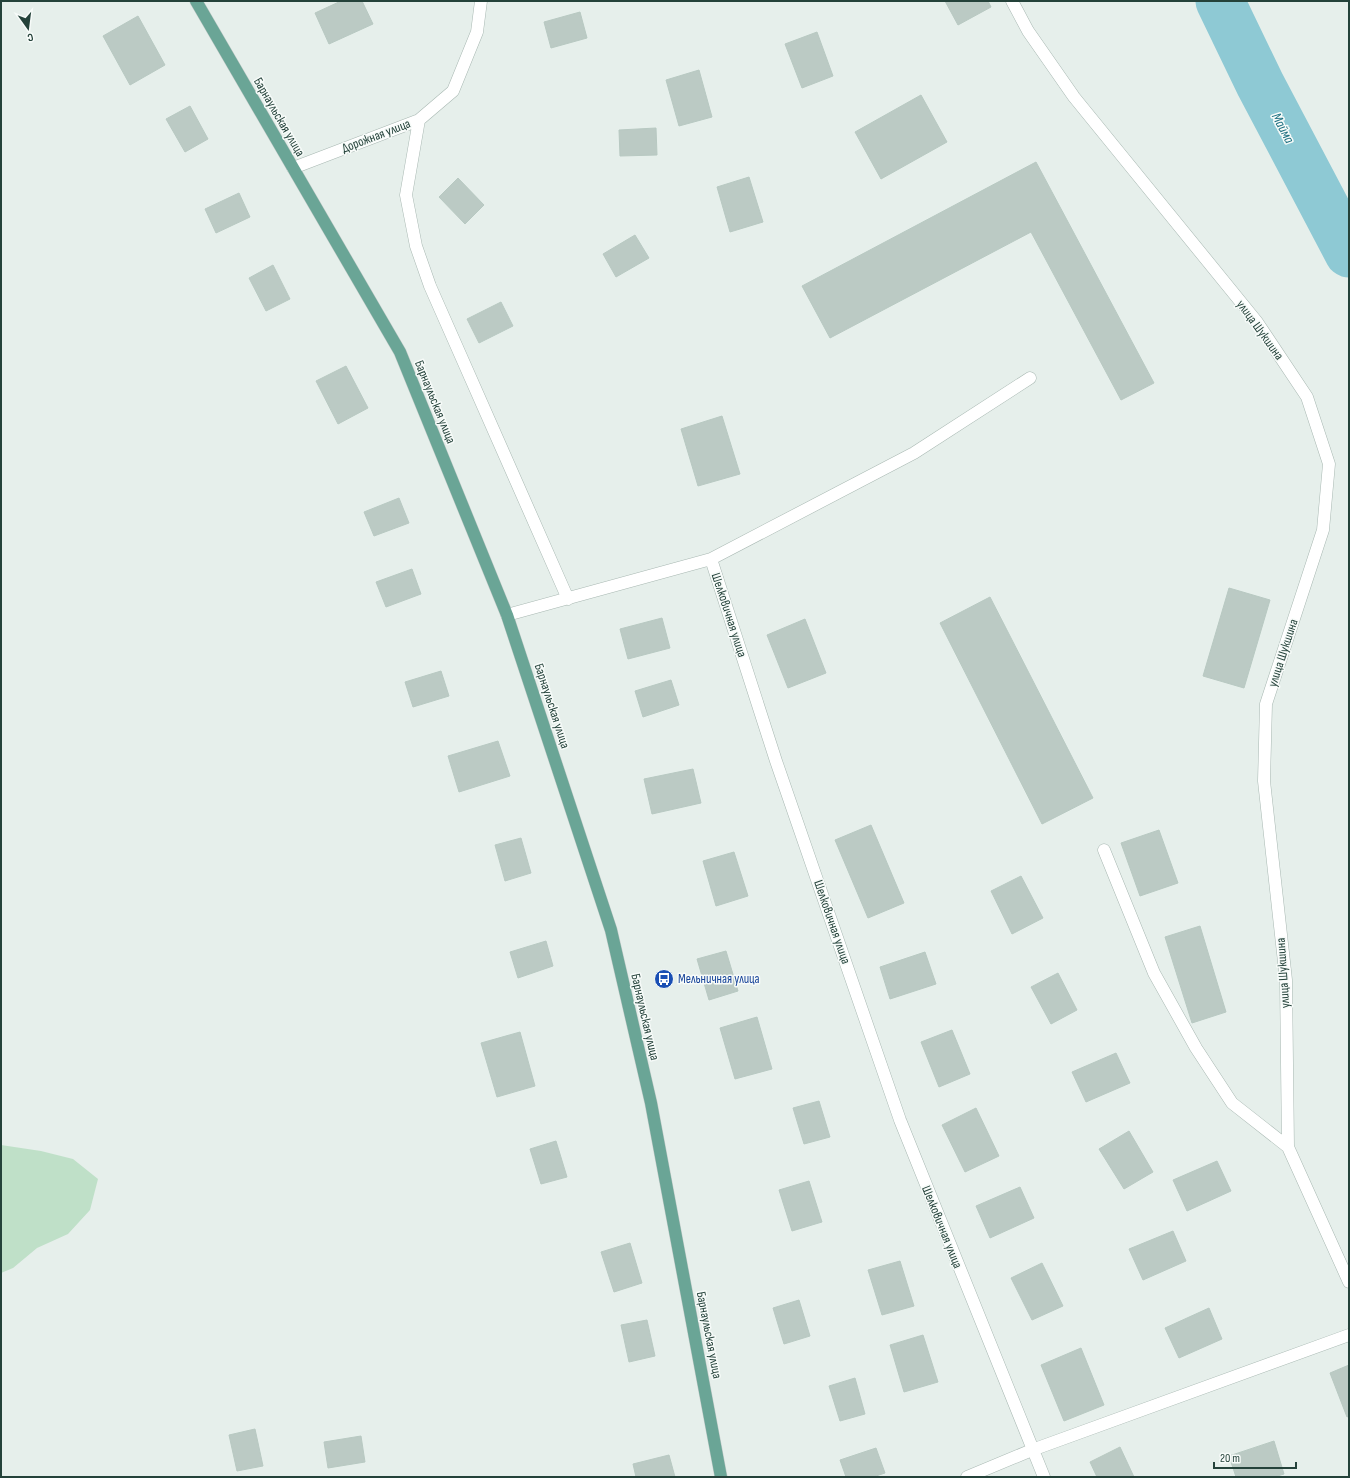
<svg xmlns="http://www.w3.org/2000/svg" width="1350" height="1478" font-family="'Sofia Sans Condensed',sans-serif">
<style>
.green{fill:#bfe0c8}
.lines{fill:none;stroke-linecap:round;stroke-linejoin:round}
.river{stroke:#8ec9d4;stroke-width:49}
.building{fill:#bbcac4;stroke:#b8c9c2}
.minor-casing{stroke:#a8b8b2;stroke-width:13}
.major-casing{stroke:#c2cac8;stroke-width:13}
.minor{stroke:#fff;stroke-width:12}
.major{stroke:#6aa596;stroke-width:12}
.labels{text-anchor:middle;dominant-baseline:central;stroke-width:3;stroke-linejoin:round;paint-order:stroke}
.street-label{font-size:13px;fill:#24423a;stroke:#f7fbf9}
.transit-label{font-size:13px;fill:#164399;stroke:#f7fbf9;text-anchor:start}
.water-label{font-size:14px;font-style:italic;fill:#1c6f80;stroke:#f7fbf9}
</style>
<rect width="100%" height="100%" fill="#e6efeb"/>
<path class="green" d="M1,1145L41,1151L73,1159L98,1179L90,1210L68,1234L37,1248L13,1268L1,1273Z"/>
<g class="lines">
<path class="river" d="M1220,1L1260,84L1349,253"/>
</g>
<path class="building" d="M341,1H362L373,24L329,44L315,13Z
M945,1H988L991,7L958,25Z
M580,12L587,38L551,48L544,22Z
M138,16L165,65L130,85L103,36Z
M817,32L833,76L802,88L785,44Z
M699,70L712,117L679,126L666,80Z
M921,95L947,142L881,179L855,132Z
M190,106L208,139L185,152L166,119Z
M656,128L657,155L620,156L619,130Z
M1036,162L1154,383L1121,400L1031,232L830,338L802,286Z
M749,177L763,222L730,232L717,187Z
M458,178L484,205L465,224L439,197Z
M239,193L250,217L216,233L205,209Z
M635,235L649,258L616,277L603,254Z
M273,265L290,299L266,311L249,278Z
M501,302L513,326L479,343L467,319Z
M346,366L368,408L338,424L316,381Z
M722,416L740,474L698,486L681,429Z
M399,498L409,523L374,536L364,512Z
M412,569L421,594L386,607L376,582Z
M1229,588L1270,600L1244,688L1203,676Z
M990,597L1093,798L1042,824L940,623Z
M662,618L670,648L628,659L620,629Z
M805,619L826,673L788,688L767,635Z
M441,671L449,696L413,707L405,682Z
M671,680L679,705L643,717L635,691Z
M498,741L510,776L459,792L448,756Z
M693,769L701,803L652,814L644,779Z
M871,825L904,903L868,918L835,840Z
M1159,830L1178,883L1140,896L1121,843Z
M521,838L531,873L505,881L495,845Z
M734,852L748,896L716,906L703,861Z
M1021,876L1043,918L1012,934L991,891Z
M1200,926L1226,1012L1192,1023L1165,937Z
M546,941L553,966L518,978L510,952Z
M726,951L738,991L709,1000L697,959Z
M925,952L936,984L890,999L880,967Z
M1058,973L1077,1010L1051,1024L1031,987Z
M757,1017L772,1069L735,1079L720,1028Z
M952,1030L970,1074L939,1087L921,1042Z
M520,1032L535,1086L497,1097L481,1043Z
M1116,1053L1130,1083L1086,1102L1072,1072Z
M819,1101L830,1137L804,1144L793,1108Z
M976,1108L999,1156L965,1172L942,1125Z
M1129,1131L1153,1172L1124,1189L1099,1149Z
M556,1141L567,1177L541,1184L530,1149Z
M1217,1161L1231,1191L1187,1211L1173,1180Z
M809,1181L822,1222L792,1231L779,1190Z
M1020,1187L1034,1218L990,1238L976,1206Z
M1173,1231L1186,1261L1143,1280L1129,1249Z
M630,1243L642,1283L614,1292L601,1252Z
M900,1261L914,1306L882,1315L868,1270Z
M1042,1263L1063,1306L1032,1320L1011,1278Z
M799,1300L810,1336L784,1344L773,1308Z
M1209,1308L1222,1339L1179,1358L1165,1328Z
M647,1320L655,1356L629,1362L621,1325Z
M923,1335L938,1382L904,1392L890,1345Z
M1081,1348L1104,1405L1064,1421L1041,1365Z
M1349,1365V1416L1347,1417L1330,1373Z
M855,1378L865,1414L840,1421L829,1386Z
M255,1429L263,1466L237,1471L229,1435Z
M361,1436L365,1462L328,1468L324,1442Z
M1274,1441L1284,1474L1274,1477H1236L1229,1456Z
M1120,1447L1134,1477H1097L1090,1462Z
M876,1448L885,1473L873,1477H846L840,1460Z
M669,1455L675,1477H636L633,1464Z"/>
<g class="lines">
<g class="minor-casing">
<path id="minor" d="M1012,1L1028,31L1074,97L1257,322L1307,397L1329,464L1323,530L1266,704L1264,781L1286,980L1288,1147L1349,1282
M419,120L406,195L416,246L430,286L568,599
M293,168L419,120L453,91L477,32L481,1
M711,559L914,453L1030,378
M507,615L711,559L776,761L900,1120L1044,1477
M1104,850L1154,973L1196,1048L1232,1103L1288,1147
M967,1477L1032,1450L1349,1335"/>
</g>
<g class="major-casing">
<path id="major" d="M196,1L400,352L507,615L611,930L651,1103L721,1477"/>
</g>
<use href="#minor" class="minor"/>
<use href="#major" class="major"/>
</g>
<defs>
<g id="bus-disc" transform="scale(1)"><circle r="9.5" fill="#1a4fb4" stroke="#f7fbf9"/><path d="M-5-6H5V4H4V6H2V4H-2V6H-4V4H-5ZM-3.5-4V0h7V-4ZM-3.5 1.2v1.5H-2V1.2ZM2 1.2v1.5H3.5V1.2Z" fill="#fff"/></g>
</defs>
<g fill-rule="evenodd">
<use href="#bus-disc" x="664" y="979"/>
</g>
<g class="labels">
<g class="street-label">
<text transform="translate(279 117) rotate(60)">Барнаульская улица</text>
<text transform="translate(376 136) rotate(-21)">Дорожная улица</text>
<text transform="translate(1260 330) rotate(54)">улица Шукшина</text>
<text transform="translate(435 402) rotate(68)">Барнаульская улица</text>
<text transform="translate(729 615) rotate(72)">Шелковичная улица</text>
<text transform="translate(1283 653) rotate(-72)">улица Шукшина</text>
<text transform="translate(552 706) rotate(72)">Барнаульская улица</text>
<text transform="translate(832 922) rotate(71)">Шелковичная улица</text>
<text transform="translate(1283 973) rotate(-94)">улица Шукшина</text>
<text transform="translate(645 1017) rotate(77)">Барнаульская улица</text>
<text transform="translate(942 1227) rotate(68)">Шелковичная улица</text>
<text transform="translate(709 1335) rotate(79)">Барнаульская улица</text>
</g>
<g class="transit-label">
<text x="678" y="979">Мельничная улица</text>
</g>
<g class="water-label">
<text transform="translate(1283 128) rotate(62)">Майма</text>
</g>
</g>
<rect width="1350" height="1478" fill="none" stroke="#24423a" stroke-width="4"/>
<g transform="translate(28 28) rotate(166)" stroke="#f7fbf9" stroke-width="3" paint-order="stroke">
<path d="M0-3L7 15L0 10L-7 15Z" fill="#24423a"/>
<text y="-6" font-size="11" font-weight="bold" text-anchor="middle" fill="#24423a">С</text>
</g>
<path d="M1214 1462v6h82v-6" fill="none" stroke="#24423a" stroke-width="2"/>
<text x="1220" y="1462" font-size="12" fill="#24423a" stroke="#f7fbf9" stroke-width="3" paint-order="stroke">20 m</text>
</svg>
